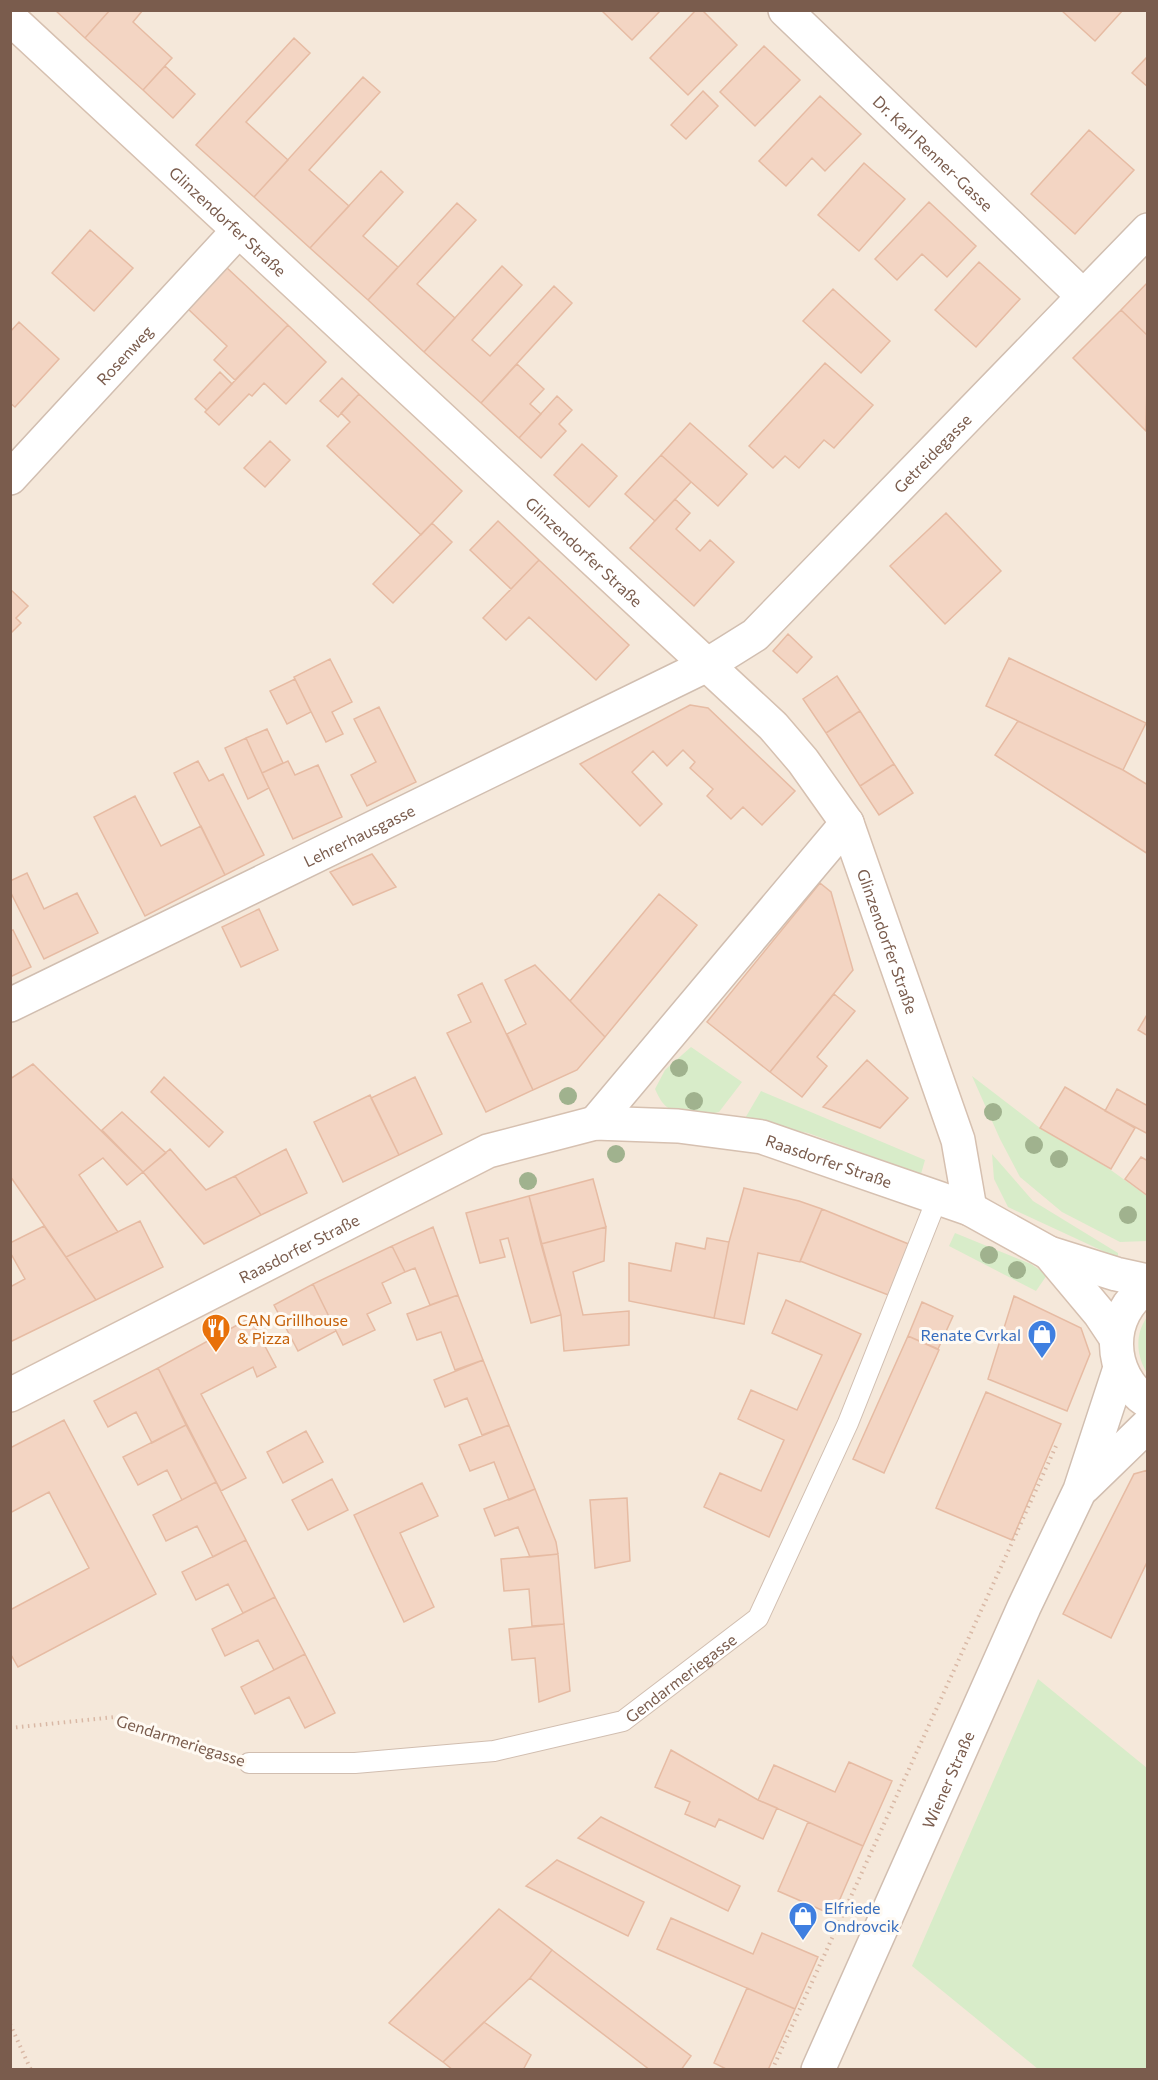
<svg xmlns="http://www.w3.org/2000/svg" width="1158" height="2080" font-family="Commissioner,sans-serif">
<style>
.residential{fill:#f5e8da}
.green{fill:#d8ecc9}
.building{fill:#f3d5c3;stroke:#e6bba3;stroke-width:1.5}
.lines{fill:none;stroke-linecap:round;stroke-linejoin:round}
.service-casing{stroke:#d1beb0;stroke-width:22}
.minor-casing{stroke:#d1beb0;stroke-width:36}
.tertiary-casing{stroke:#d1beb0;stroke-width:36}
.secondary-casing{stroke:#d6c0b0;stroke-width:36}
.path{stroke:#d9b8a5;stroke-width:4;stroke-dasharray:1.5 4.5;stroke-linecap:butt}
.service{stroke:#fff;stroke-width:20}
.minor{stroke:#fff;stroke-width:33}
.tertiary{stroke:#fff;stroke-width:33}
.secondary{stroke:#fff;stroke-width:33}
.tree{fill:#a0b28e}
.labels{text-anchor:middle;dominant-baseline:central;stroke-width:6;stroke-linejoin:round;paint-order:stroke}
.street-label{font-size:16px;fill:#7a5c4d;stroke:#fffaf3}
.food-label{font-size:16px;fill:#c56008;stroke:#fffaf3;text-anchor:start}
.shop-label{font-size:16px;fill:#366cbe;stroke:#fffaf3;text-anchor:end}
</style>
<rect width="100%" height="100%" fill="#fdf6ec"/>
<path class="residential" d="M11,11H1147V2069H11Z"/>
<path class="green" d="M691,1047L742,1082L719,1112C701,1116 675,1119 662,1102C659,1098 657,1093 655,1089L665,1070Z
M972,1076L1040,1128L1108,1168L1147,1196V1241L1120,1242L1062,1212L1020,1177L1000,1139Z
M761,1091L925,1160L921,1174L808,1133L744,1120Z
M992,1154L1033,1201L1118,1253V1258L1008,1207L994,1179Z
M955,1233L1031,1264L1047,1275L1036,1291L949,1246Z
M1147,1317V1373C1136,1355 1135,1334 1147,1317Z
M1038,1679L1147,1768V2069H1038L912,1966Z"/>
<path class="building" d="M55,10H110L85,38Z
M110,10H143L133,22L172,58L143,90L85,38Z
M601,10H661L632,40Z
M696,10H702L737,45L688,95L650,58Z
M1061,10H1123L1095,41Z
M294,38L310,53L246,122L288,160L254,197L196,145Z
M764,46L800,80L755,126L720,92Z
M1148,56V87L1132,73Z
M165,66L195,94L173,118L143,90Z
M363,77L380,92L309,170L349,206L310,248L254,197Z
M703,91L718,106L686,139L671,125Z
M820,96L861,134L825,171L812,158L786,186L759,161Z
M1089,130L1134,170L1075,234L1031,194Z
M864,163L905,199L859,251L818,215Z
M381,171L403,192L363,236L398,267L368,300L310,248Z
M929,202L976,246L947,277L922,254L897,280L875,259Z
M457,203L476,220L417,284L455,318L424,352L368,300Z
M90,230L133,268L94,311L52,273Z
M979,262L1020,299L976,347L935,310Z
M502,266L522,285L472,340L490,356L554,286L572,303L481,403L424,352Z
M226,267L288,325L235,380L214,360L227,346L187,308Z
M1148,282V336L1121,310Z
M833,289L890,341L861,373L803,321Z
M1121,310L1148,336L1146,431L1073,358Z
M19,322L59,359L15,407L10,403V332Z
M288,325L326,362L286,404L264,383L252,396L249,394L219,425L205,412Z
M825,363L873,405L834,448L824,440L799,468L785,456L773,468L749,446Z
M517,364L544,389L530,404L541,414L519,438L481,403Z
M220,372L232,384L207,410L195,399Z
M342,378L359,394L338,417L320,401Z
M359,394L462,491L421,535L327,446L350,422L341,413Z
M557,396L572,410L559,424L566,431L541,458L519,438Z
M690,423L747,474L718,506L661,455Z
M270,441L290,460L265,487L244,468Z
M582,444L617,476L589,507L554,475Z
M661,455L691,482L655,521L625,494Z
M675,499L690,513L676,529L700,551L710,540L734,562L694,606L630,548Z
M946,513L1001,571L945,624L890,566Z
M498,521L539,560L511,589L470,550Z
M432,523L452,542L393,603L373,584Z
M539,560L629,645L596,680L529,617L506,640L483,618Z
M10,589L28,606L16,618L21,623L10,634Z
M788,634L812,657L797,673L773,651Z
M1009,658L1146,723L1123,770L986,706Z
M330,659L352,702L332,712L343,734L326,742L294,677Z
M837,676L860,711L826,733L803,699Z
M295,679L311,712L287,724L270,691Z
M690,705L708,708L795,791L762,825L743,807L731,819L707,796L713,789L690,768L695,762L683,750L667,766L653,751L632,772L662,804L640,826L580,764Z
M379,707L416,782L367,806L351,775L376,762L354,719Z
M860,711L894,764L860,786L826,733Z
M1018,721L1123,770L1148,785V854L995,755Z
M267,729L283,763L262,773L246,738Z
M246,738L269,788L248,799L225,748Z
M198,761L209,781L223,774L264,855L225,875L174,773Z
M288,761L295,775L318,765L342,817L293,839L262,773Z
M894,764L913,793L879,815L860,786Z
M135,796L161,846L201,826L225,875L145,916L94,817Z
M372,854L396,887L353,905L330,872Z
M27,873L44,909L77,893L98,933L44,959L10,891V881Z
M820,883L831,892L853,970L770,1072L707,1022Z
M659,894L697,925L605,1037L570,1001Z
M259,909L278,950L241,967L222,927Z
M13,930L31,967L10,977V931Z
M535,965L605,1037L577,1070L533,1090L507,1034L526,1024L505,980Z
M482,983L533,1090L486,1112L447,1033L471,1022L458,995Z
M834,994L855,1011L817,1057L827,1066L802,1097L770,1072Z
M1148,1013V1036L1138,1030Z
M867,1060L908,1098L880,1128L823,1107Z
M33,1064L143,1172L127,1185L103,1158L79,1175L118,1232L66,1257L10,1176V1079Z
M164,1077L223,1132L209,1147L151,1092Z
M415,1077L442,1134L399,1155L371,1098Z
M1065,1087L1135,1128L1111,1169L1040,1128Z
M1117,1089L1148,1106V1134L1105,1111Z
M370,1095L399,1155L343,1182L314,1122Z
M122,1112L166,1153L143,1172L102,1130Z
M170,1149L206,1190L235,1176L261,1215L204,1244L143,1172Z
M286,1149L307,1193L261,1215L235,1176Z
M1141,1157L1148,1161V1196L1125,1179Z
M593,1179L606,1227L541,1244L529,1196Z
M744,1188L799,1201L822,1209L800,1262L758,1253L744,1324L714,1318L729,1242Z
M529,1196L561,1315L531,1323L508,1238L500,1240L505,1257L480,1263L466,1213Z
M822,1209L911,1245L891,1296L800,1261Z
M140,1221L163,1267L96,1300L66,1257Z
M44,1226L96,1300L10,1342V1287L25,1279L10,1252V1243Z
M433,1227L458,1295L430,1305L415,1268L405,1272L392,1246Z
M606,1227L604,1261L573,1272L583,1315L629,1311V1345L564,1351L561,1315L541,1244Z
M707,1238L729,1242L714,1318L629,1301V1263L671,1271L676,1243L705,1249Z
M392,1246L405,1272L382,1283L391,1303L367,1314L375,1330L343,1345L313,1284Z
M313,1284L336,1331L298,1351L274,1305Z
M458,1295L483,1360L455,1370L441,1332L417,1340L407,1314Z
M1014,1296L1081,1328L1090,1354L1067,1411L988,1379Z
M786,1300L861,1334L769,1537L704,1507L720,1473L761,1491L784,1440L738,1419L751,1390L797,1410L822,1355L772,1333Z
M922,1302L953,1316L938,1349L908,1336Z
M250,1318L276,1367L257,1377L253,1367L201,1394L246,1478L221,1491L158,1368Z
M908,1336L939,1350L884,1473L853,1459Z
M483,1360L509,1425L482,1435L467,1398L445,1407L434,1380Z
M158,1368L186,1425L152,1443L136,1412L108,1427L94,1401Z
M986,1392L1061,1424L1012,1540L936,1508Z
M64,1420L156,1594L18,1667L10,1653V1610L89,1568L49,1492L10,1513V1448Z
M186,1425L216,1482L182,1500L167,1470L138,1485L123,1457Z
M509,1425L535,1489L509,1500L494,1462L470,1471L459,1445Z
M306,1431L323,1462L283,1483L267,1452Z
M1148,1470V1560L1111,1638L1063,1614L1134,1474Z
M332,1479L348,1510L308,1530L292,1500Z
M216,1482L246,1540L213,1557L197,1526L166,1541L153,1515Z
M422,1483L438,1516L400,1533L434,1607L404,1622L354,1515Z
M535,1489L556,1542L558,1554L530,1557L518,1527L495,1536L484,1509Z
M627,1498L630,1561L595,1568L590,1500Z
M246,1540L275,1597L243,1613L228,1584L196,1600L182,1572Z
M558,1554L564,1624L532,1626L529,1589L504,1591L501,1559Z
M275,1597L305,1654L274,1670L258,1640L225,1656L212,1629Z
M564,1624L570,1691L539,1702L535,1658L512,1660L509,1629Z
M305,1654L335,1713L305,1728L289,1697L255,1714L241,1687Z
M671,1750L758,1800L777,1808L763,1839L719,1819L715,1827L685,1814L690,1802L655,1787Z
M849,1762L892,1781L863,1846L758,1800L774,1765L835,1792Z
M601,1817L740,1886L728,1911L578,1838Z
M808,1822L863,1846L833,1915L778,1891Z
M557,1860L644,1902L628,1936L526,1886Z
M499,1909L552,1950L530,1978L443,2062L389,2023Z
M671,1918L753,1954L762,1933L818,1957L795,2009L657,1949Z
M552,1950L691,2056L681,2070H650L530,1978Z
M747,1988L795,2009L768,2070H728L714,2063Z
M484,2022L531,2055L523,2070H453L443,2062Z"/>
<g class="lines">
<g class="service-casing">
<g id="service">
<path id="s1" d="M249,1763H355L494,1751L623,1721L758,1618L848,1423L937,1199"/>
</g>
</g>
<g class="minor-casing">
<g id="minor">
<path id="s2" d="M785,10L1082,295"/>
<path id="s3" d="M10,478L238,231"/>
<path id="s4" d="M10,1005L707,665L755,635L1148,230"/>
<path d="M595,1123L847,823"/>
</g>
</g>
<g class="tertiary-casing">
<g id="tertiary">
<path d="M1084,1487L1148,1425"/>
<path id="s5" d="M818,2070L1024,1607L1080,1490L1120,1368"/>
</g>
</g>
<g class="secondary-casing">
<g id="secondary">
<path id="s6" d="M10,18L773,726L803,761L847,823L958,1140L970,1209"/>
<path d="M1049,1253L1100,1314L1116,1338"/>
<path d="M1148,1287C1105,1314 1107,1375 1148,1402"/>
<path id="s7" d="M10,1395L488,1151L595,1123L678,1126L762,1137L970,1209L1049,1253L1116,1274L1148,1281"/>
</g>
</g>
<path class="path" d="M10,1728L115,1717L225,1754
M10,2024L31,2070
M772,2070L1056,1446"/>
<use href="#service" class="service"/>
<use href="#minor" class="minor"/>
<use href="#tertiary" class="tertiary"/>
<use href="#secondary" class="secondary"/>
</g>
<g class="tree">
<circle cx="679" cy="1068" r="9"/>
<circle cx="568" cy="1096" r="9"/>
<circle cx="694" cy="1101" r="9"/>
<circle cx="993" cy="1112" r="9"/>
<circle cx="1034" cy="1145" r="9"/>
<circle cx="616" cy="1154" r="9"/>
<circle cx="1059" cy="1159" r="9"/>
<circle cx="528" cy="1181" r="9"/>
<circle cx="1128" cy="1215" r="9"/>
<circle cx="989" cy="1255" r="9"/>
<circle cx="1017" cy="1270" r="9"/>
</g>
<defs>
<g id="restaurant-pin" transform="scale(1.5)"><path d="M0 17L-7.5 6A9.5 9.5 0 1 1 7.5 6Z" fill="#e8710a" stroke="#fffaf3"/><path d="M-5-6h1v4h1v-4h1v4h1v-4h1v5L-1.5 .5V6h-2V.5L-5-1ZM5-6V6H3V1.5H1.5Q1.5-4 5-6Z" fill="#fff"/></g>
<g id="shop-pin" transform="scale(1.5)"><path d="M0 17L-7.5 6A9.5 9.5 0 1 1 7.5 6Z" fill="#3f7fe0" stroke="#fffaf3"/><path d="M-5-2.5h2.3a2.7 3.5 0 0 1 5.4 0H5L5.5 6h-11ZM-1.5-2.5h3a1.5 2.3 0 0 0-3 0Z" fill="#fff"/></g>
</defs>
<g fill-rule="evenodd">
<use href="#restaurant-pin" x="216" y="1328"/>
<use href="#shop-pin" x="1042" y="1334"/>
<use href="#shop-pin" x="803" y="1916"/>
</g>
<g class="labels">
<g class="street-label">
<text stroke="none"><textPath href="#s2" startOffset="206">Dr. Karl Renner-Gasse</textPath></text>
<text stroke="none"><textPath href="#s6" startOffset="298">Glinzendorfer Straße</textPath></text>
<text stroke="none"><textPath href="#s3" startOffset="168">Rosenweg</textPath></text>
<text stroke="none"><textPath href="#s4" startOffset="1086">Getreidegasse</textPath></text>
<text stroke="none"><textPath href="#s6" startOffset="784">Glinzendorfer Straße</textPath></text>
<text stroke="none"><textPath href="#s4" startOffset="388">Lehrerhausgasse</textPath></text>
<text stroke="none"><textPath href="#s6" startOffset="1288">Glinzendorfer Straße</textPath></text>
<text stroke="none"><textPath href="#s7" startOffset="886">Raasdorfer Straße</textPath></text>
<text stroke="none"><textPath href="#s7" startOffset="324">Raasdorfer Straße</textPath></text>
<text stroke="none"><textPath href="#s1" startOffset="450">Gendarmeriegasse</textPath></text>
<text transform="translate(181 1740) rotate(18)">Gendarmeriegasse</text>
<text stroke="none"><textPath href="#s5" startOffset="318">Wiener Straße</textPath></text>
</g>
<g class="food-label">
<text x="237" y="1319">CAN Grillhouse<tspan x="237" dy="18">&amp; Pizza</tspan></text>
</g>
<g class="shop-label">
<text x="1021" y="1334">Renate Cvrkal</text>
<text x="824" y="1907" text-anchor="start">Elfriede<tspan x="824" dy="18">Ondrovcik</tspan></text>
</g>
</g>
<rect width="1158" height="2080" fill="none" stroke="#7a5c4d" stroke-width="24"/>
</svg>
